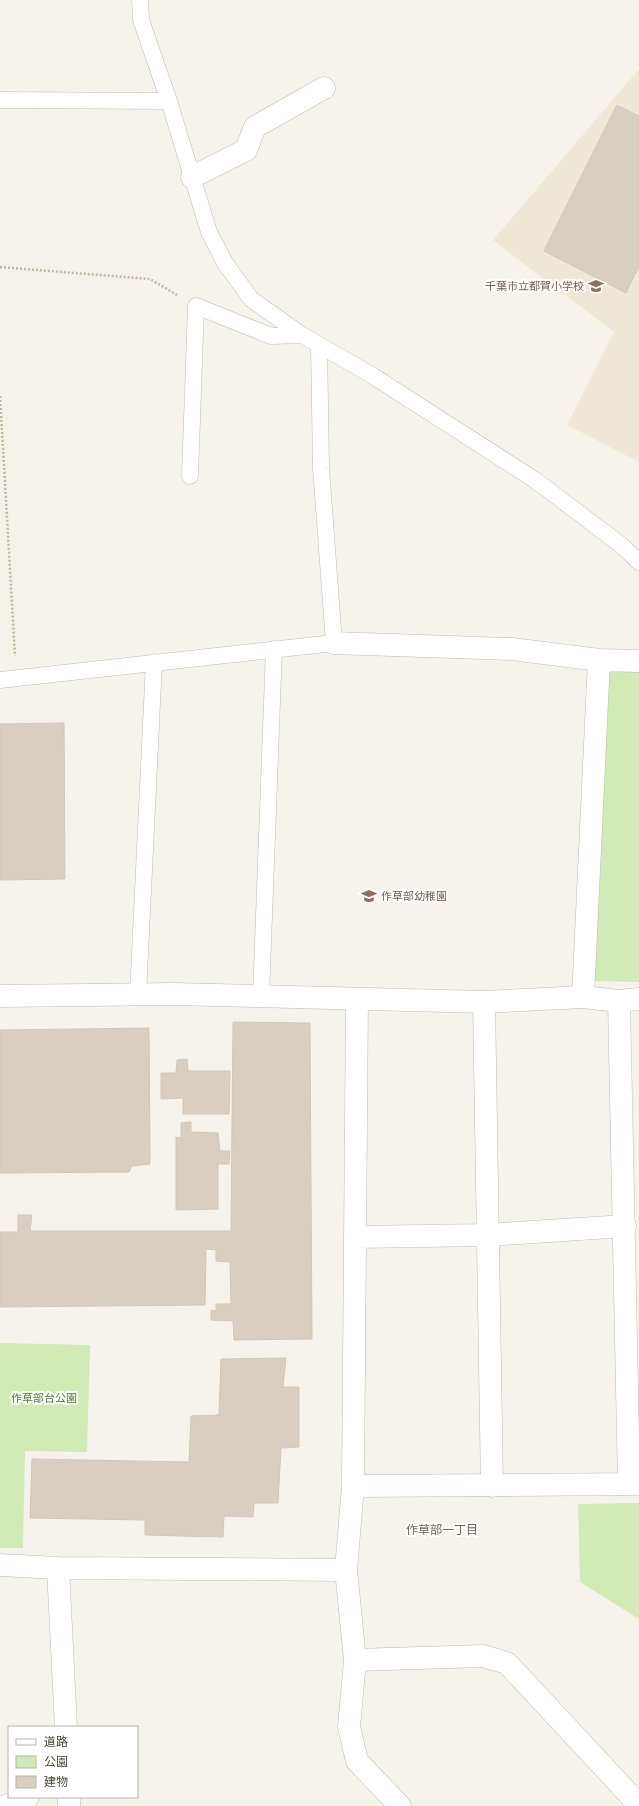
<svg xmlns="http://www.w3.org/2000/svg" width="639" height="1806" font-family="Poppins,'Noto Sans JP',sans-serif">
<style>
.education{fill:#efe8d6}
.green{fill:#d2eab5}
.building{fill:#d8cfc1;stroke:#d3c7b4}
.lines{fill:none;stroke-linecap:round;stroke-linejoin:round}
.lane-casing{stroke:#c2bbae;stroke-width:17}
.street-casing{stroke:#c2bbae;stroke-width:23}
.path{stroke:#c4b79f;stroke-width:2.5;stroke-dasharray:2 2;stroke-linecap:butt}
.lane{stroke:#fff;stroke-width:16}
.street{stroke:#fff;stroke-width:22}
.labels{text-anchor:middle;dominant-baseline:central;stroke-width:4;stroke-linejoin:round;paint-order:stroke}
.education-label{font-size:11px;fill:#785e54;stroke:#fff;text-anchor:end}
.park-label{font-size:11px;fill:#4a7f2a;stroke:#fff}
.neighbourhood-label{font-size:12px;fill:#6e6250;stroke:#fff}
</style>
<rect width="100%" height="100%" fill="#f6f3ec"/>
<path class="education" d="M639,69V462L567,425L614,332L493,240Z"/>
<path class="green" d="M608,668L639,671V982L593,981Z
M0,1343L90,1345L87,1452L25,1451L23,1548H0Z
M639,1503V1619L580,1582L578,1504Z"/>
<path class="building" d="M617,105L639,116V266L626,293L544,251Z
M64,723L65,879L0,880V724Z
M233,1022L310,1023L312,1339L234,1340L233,1321L211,1320V1310L216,1311V1304H231L230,1262L216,1261V1250L206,1249L205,1305L0,1307V1232H18V1215H32L30,1231H231Z
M149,1028L150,1164L132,1166L129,1172L0,1173V1030Z
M187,1059L188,1071H230L229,1114H183V1098L161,1099V1073H176L177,1060Z
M191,1122V1132L218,1133L220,1151H230L229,1164H218V1209L176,1210V1137L181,1138V1123Z
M286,1358L283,1387H299V1447L281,1448L278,1503H254L253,1517L224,1516L223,1537L145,1535V1520L30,1518L32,1459L189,1462L191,1416L219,1415L221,1359Z"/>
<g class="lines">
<g class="lane-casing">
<path id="lane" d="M140,0L141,20L169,101L209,232L225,263L251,299L302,335L373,376L535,480L621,545L639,562
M0,100L169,101
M190,476L196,306L271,336L302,335
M0,680L334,643L321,468L319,345
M138,995L154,662
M261,996L274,649"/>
</g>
<g class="street-casing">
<path id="street" d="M192,177L246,150L255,127L324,88
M334,643L512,649L599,660L639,661
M0,996L175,994L484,1002L583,997L619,1001L639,999
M583,997L599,660
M357,999L353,1486L346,1570L355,1660L349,1727L357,1761L400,1806
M619,1001L629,1484
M484,1002L492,1486
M355,1237L487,1235L625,1226
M353,1486L639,1484
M0,1565L58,1568L346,1570
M58,1568L66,1727
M355,1660L483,1656L507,1663L639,1805
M69,1797V1806
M6,1806L28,1797"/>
</g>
<path class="path" d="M0,267L150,279L177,295
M0,396L15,656"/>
<use href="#lane" class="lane"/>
<use href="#street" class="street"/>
</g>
<defs>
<g id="school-bare" transform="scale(1.2)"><path d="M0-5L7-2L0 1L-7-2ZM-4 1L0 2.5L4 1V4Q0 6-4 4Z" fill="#8d6e63" stroke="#fff" stroke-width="2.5" paint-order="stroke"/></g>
</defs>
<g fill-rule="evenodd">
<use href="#school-bare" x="596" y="286"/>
<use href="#school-bare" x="369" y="896"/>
</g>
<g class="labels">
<g class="education-label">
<text x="584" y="286">千葉市立都賀小学校</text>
<text x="381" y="896" text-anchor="start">作草部幼稚園</text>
</g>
<g class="park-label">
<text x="44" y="1398">作草部台公園</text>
</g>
<g class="neighbourhood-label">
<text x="442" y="1529">作草部一丁目</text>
</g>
</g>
<rect x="8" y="1726" width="130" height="72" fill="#ffffff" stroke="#b7b4b0"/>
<rect x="16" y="1739" width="20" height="6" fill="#ffffff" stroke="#b7b4b0"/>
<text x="44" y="1746" font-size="12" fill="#4b4439">道路</text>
<rect x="16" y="1756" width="20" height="12" fill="#d2eab5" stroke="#b7b4b0"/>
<text x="44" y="1766" font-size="12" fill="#4b4439">公園</text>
<rect x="16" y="1776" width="20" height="12" fill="#d8cfc1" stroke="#b7b4b0"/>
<text x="44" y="1786" font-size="12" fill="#4b4439">建物</text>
</svg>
